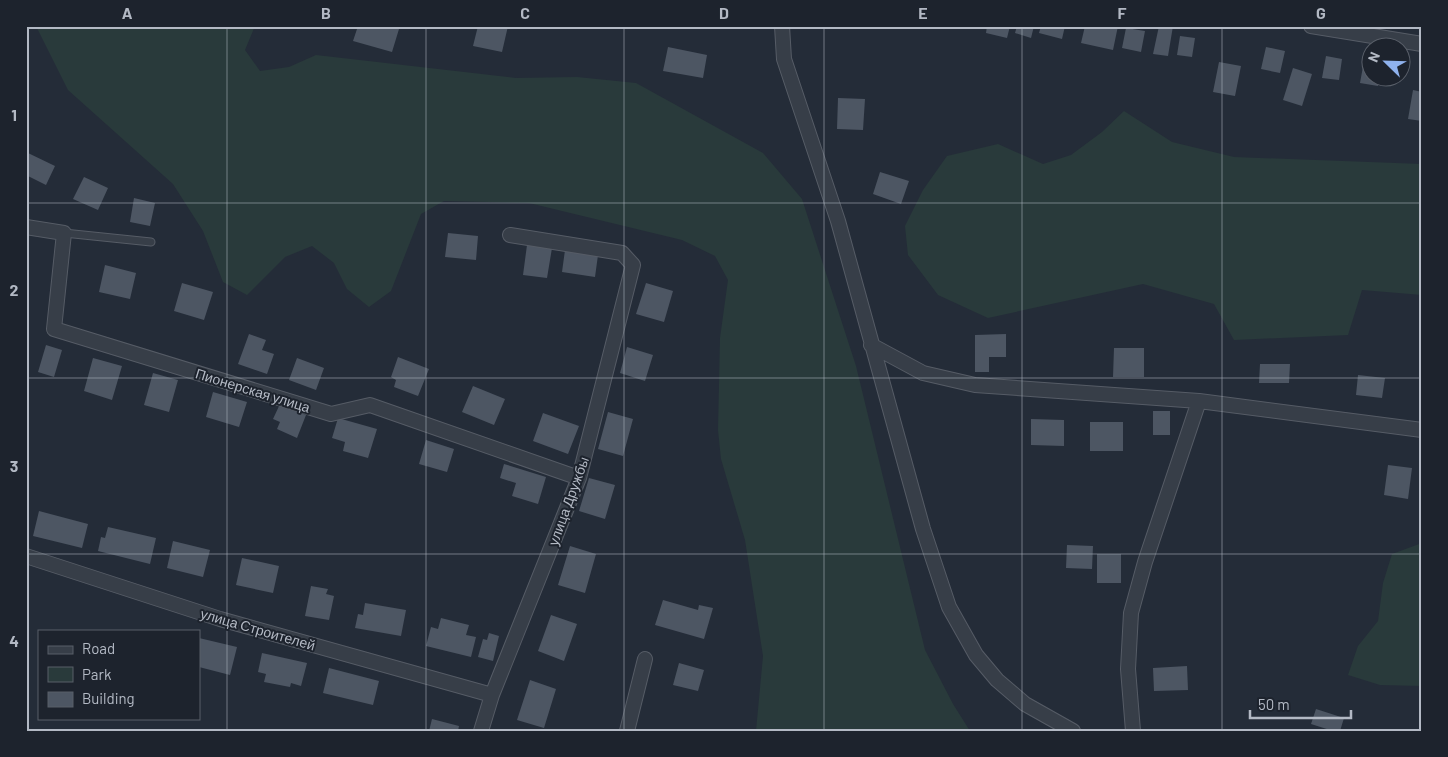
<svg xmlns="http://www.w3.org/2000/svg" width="1448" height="757" font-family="Barlow,sans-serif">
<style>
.green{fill:#293a3b}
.building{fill:#4d5663}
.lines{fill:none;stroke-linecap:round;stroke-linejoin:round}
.lane-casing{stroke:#565c66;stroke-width:9}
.street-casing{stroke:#565c66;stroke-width:16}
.lane{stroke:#373e48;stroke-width:7}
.street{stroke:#373e48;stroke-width:14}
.grid{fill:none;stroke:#b3b9c4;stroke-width:1;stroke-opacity:0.55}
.labels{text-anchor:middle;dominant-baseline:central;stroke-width:4;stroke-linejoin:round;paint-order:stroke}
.street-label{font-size:14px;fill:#b3b9c4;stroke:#1d232d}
.neatline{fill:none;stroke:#b3b9c4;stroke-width:2}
.grid-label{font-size:16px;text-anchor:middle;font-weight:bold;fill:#b3b9c4}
</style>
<rect width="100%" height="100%" fill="#242c38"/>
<path class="green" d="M36,26H255L245,50L260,71L289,67L316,55L516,78L577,77L636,83L763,153L802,199L856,366L925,650L953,704L970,731H756L763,656L745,540L721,459L718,430L720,338L728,280L715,256L682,240L529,203L444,201L421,214L391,291L369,307L347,289L334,263L312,246L285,257L247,295L223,282L203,231L173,184L68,90Z
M1124,111L1172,142L1234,157L1422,164V295L1362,290L1348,335L1234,340L1214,304L1143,284L988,318L938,295L908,255L905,226L923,190L947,156L998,144L1043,164L1071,155L1102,132Z
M1422,543V686L1380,685L1348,675L1358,646L1378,621L1383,583L1392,554Z"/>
<path class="building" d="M358,26H391L399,29L392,52L353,41Z
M478,26H508L502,52L473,46Z
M987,26H1010L1007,38L986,33Z
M1017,26H1034L1031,38L1015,33Z
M1041,26H1065L1062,39L1039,33Z
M1085,26H1118L1113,50L1081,43Z
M1159,26H1173L1168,56L1153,54Z
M1126,28L1145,31L1141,52L1122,48Z
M1180,36L1195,38L1192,57L1177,55Z
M668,47L707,55L703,78L663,71Z
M1266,47L1285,51L1280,73L1261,69Z
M1326,56L1342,59L1339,80L1322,78Z
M1364,61L1370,62V78H1380L1378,86L1360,83Z
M1219,62L1241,66L1235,96L1213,92Z
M1293,68L1312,74L1302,106L1283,100Z
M1413,90L1422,92V121L1408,119Z
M838,98L865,99L863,130L837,129Z
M28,153L55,166L46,185L26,175Z
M880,172L909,181L901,204L873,194Z
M84,177L108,188L98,210L73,199Z
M134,198L155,203L150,226L130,222Z
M448,233L478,236L476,260L445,257Z
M527,245L552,248L547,278L523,275Z
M565,250L598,255L595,277L562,272Z
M105,265L136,273L130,299L99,292Z
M182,283L213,292L204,320L174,311Z
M646,283L673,291L664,322L636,314Z
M249,334L266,340L262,350L274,354L267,374L238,364Z
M1006,334V357H989V372H975V335Z
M46,345L62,350L54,377L38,372Z
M627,347L653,355L645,381L620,373Z
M1114,348H1144V377H1113Z
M398,357L429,369L418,396L394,387L396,380L391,377Z
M93,358L122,366L112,400L84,391Z
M297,358L324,368L316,390L289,380Z
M1260,364H1290L1289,383H1259Z
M153,373L178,380L169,412L144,405Z
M1358,375L1385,378L1382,398L1356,395Z
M473,386L505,399L494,425L462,412Z
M213,392L247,402L239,427L206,417Z
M280,404L306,415L297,438L277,429L280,422L273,419Z
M1153,411H1170V435H1153Z
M608,412L633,419L623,456L598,449Z
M543,413L579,426L568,454L533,441Z
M338,418L377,429L368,458L343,451L345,442L332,438Z
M1031,419L1064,420V446L1031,445Z
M1090,422H1123V451H1090Z
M426,440L454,449L447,472L419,464Z
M504,464L546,477L538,504L512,496L516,483L500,478Z
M1388,465L1412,468L1408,499L1384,495Z
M589,478L615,485L605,519L579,511Z
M39,511L88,524L82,548L33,536Z
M108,527L156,538L150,564L98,551L101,537L105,538Z
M173,541L210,550L203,577L167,568Z
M1067,545L1093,546L1092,569L1066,568Z
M570,546L596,554L585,593L558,585Z
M1097,554H1121V583H1097Z
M242,558L279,566L273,593L236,585Z
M311,586L328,589L326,594L334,596L329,620L305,616Z
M663,600L698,610L699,605L713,608L704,639L655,625Z
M365,603L406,610L401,636L355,628L358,614L363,615Z
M551,615L577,624L564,661L538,651Z
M441,618L469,625L466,635L476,637L471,657L426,646L431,627L438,629Z
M489,633L499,636L493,661L478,657L483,639L487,640Z
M199,638L237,647L230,675L199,667Z
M262,653L307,663L301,686L291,683L290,687L264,682L266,674L258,672Z
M679,663L704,670L698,691L673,685Z
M1187,666L1188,690L1154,691L1153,668Z
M329,668L379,681L373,705L323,693Z
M530,680L556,689L544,728L517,720Z
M1316,709L1344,718L1340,731H1333L1311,724Z
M432,719L459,726L458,731H429Z"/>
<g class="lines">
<g class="lane-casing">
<path id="lane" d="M64,233L151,242"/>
</g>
<g class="street-casing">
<path id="street" d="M782,26L784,59L838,221L923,529L949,607L976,655L997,680L1025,704L1073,731
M1311,26L1422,44
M26,227L64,233L54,329L331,414L370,405L579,478
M871,345L923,373L975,385L1199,401L1422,430
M26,556L220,619L492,695
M481,731L492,695L579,478L633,265L622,253L510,235
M627,731L645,659
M1133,731L1128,669L1131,613L1145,562L1199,401"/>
</g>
<use href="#lane" class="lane"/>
<use href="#street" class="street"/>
</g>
<path class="grid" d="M227,26V731M426,26V731M624,26V731M824,26V731M1022,26V731M1222,26V731M26,203H1422M26,378H1422M26,554H1422"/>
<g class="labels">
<g class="street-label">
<text transform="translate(253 390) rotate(17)">Пионерская улица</text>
<text transform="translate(568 501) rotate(-70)">улица Дружбы</text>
<text transform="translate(258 629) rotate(16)">улица Строителей</text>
</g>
</g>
<rect width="1448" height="757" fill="none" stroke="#1d232d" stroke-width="55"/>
<rect x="38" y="630" width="162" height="90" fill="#1d232d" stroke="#595f69"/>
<rect x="48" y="646" width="25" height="8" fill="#373e48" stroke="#595f69"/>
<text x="82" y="654" font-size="15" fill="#b3b9c4">Road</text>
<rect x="48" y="667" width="25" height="15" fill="#293a3b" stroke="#595f69"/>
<text x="82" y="680" font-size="15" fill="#b3b9c4">Park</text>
<rect x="48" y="692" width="25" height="15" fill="#4d5663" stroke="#595f69"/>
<text x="82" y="704" font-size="15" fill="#b3b9c4">Building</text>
<g transform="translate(1386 62) rotate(293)"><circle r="24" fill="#1d232d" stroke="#595f69"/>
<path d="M0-4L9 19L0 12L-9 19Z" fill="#8fb2ed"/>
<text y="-8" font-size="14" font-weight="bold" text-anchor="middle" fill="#b3b9c4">N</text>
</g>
<path d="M1250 710v8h101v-8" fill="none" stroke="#b3b9c4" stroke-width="2.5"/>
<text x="1258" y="710" font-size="15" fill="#b3b9c4" stroke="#1d232d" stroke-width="4" paint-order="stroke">50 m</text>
<rect x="28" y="28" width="1392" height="702" class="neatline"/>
<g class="grid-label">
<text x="127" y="19">A</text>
<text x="326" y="19">B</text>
<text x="525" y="19">C</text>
<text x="724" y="19">D</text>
<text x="923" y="19">E</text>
<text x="1122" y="19">F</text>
<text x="1321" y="19">G</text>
<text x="14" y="121">1</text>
<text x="14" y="296">2</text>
<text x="14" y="472">3</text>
<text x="14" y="647">4</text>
</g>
</svg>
